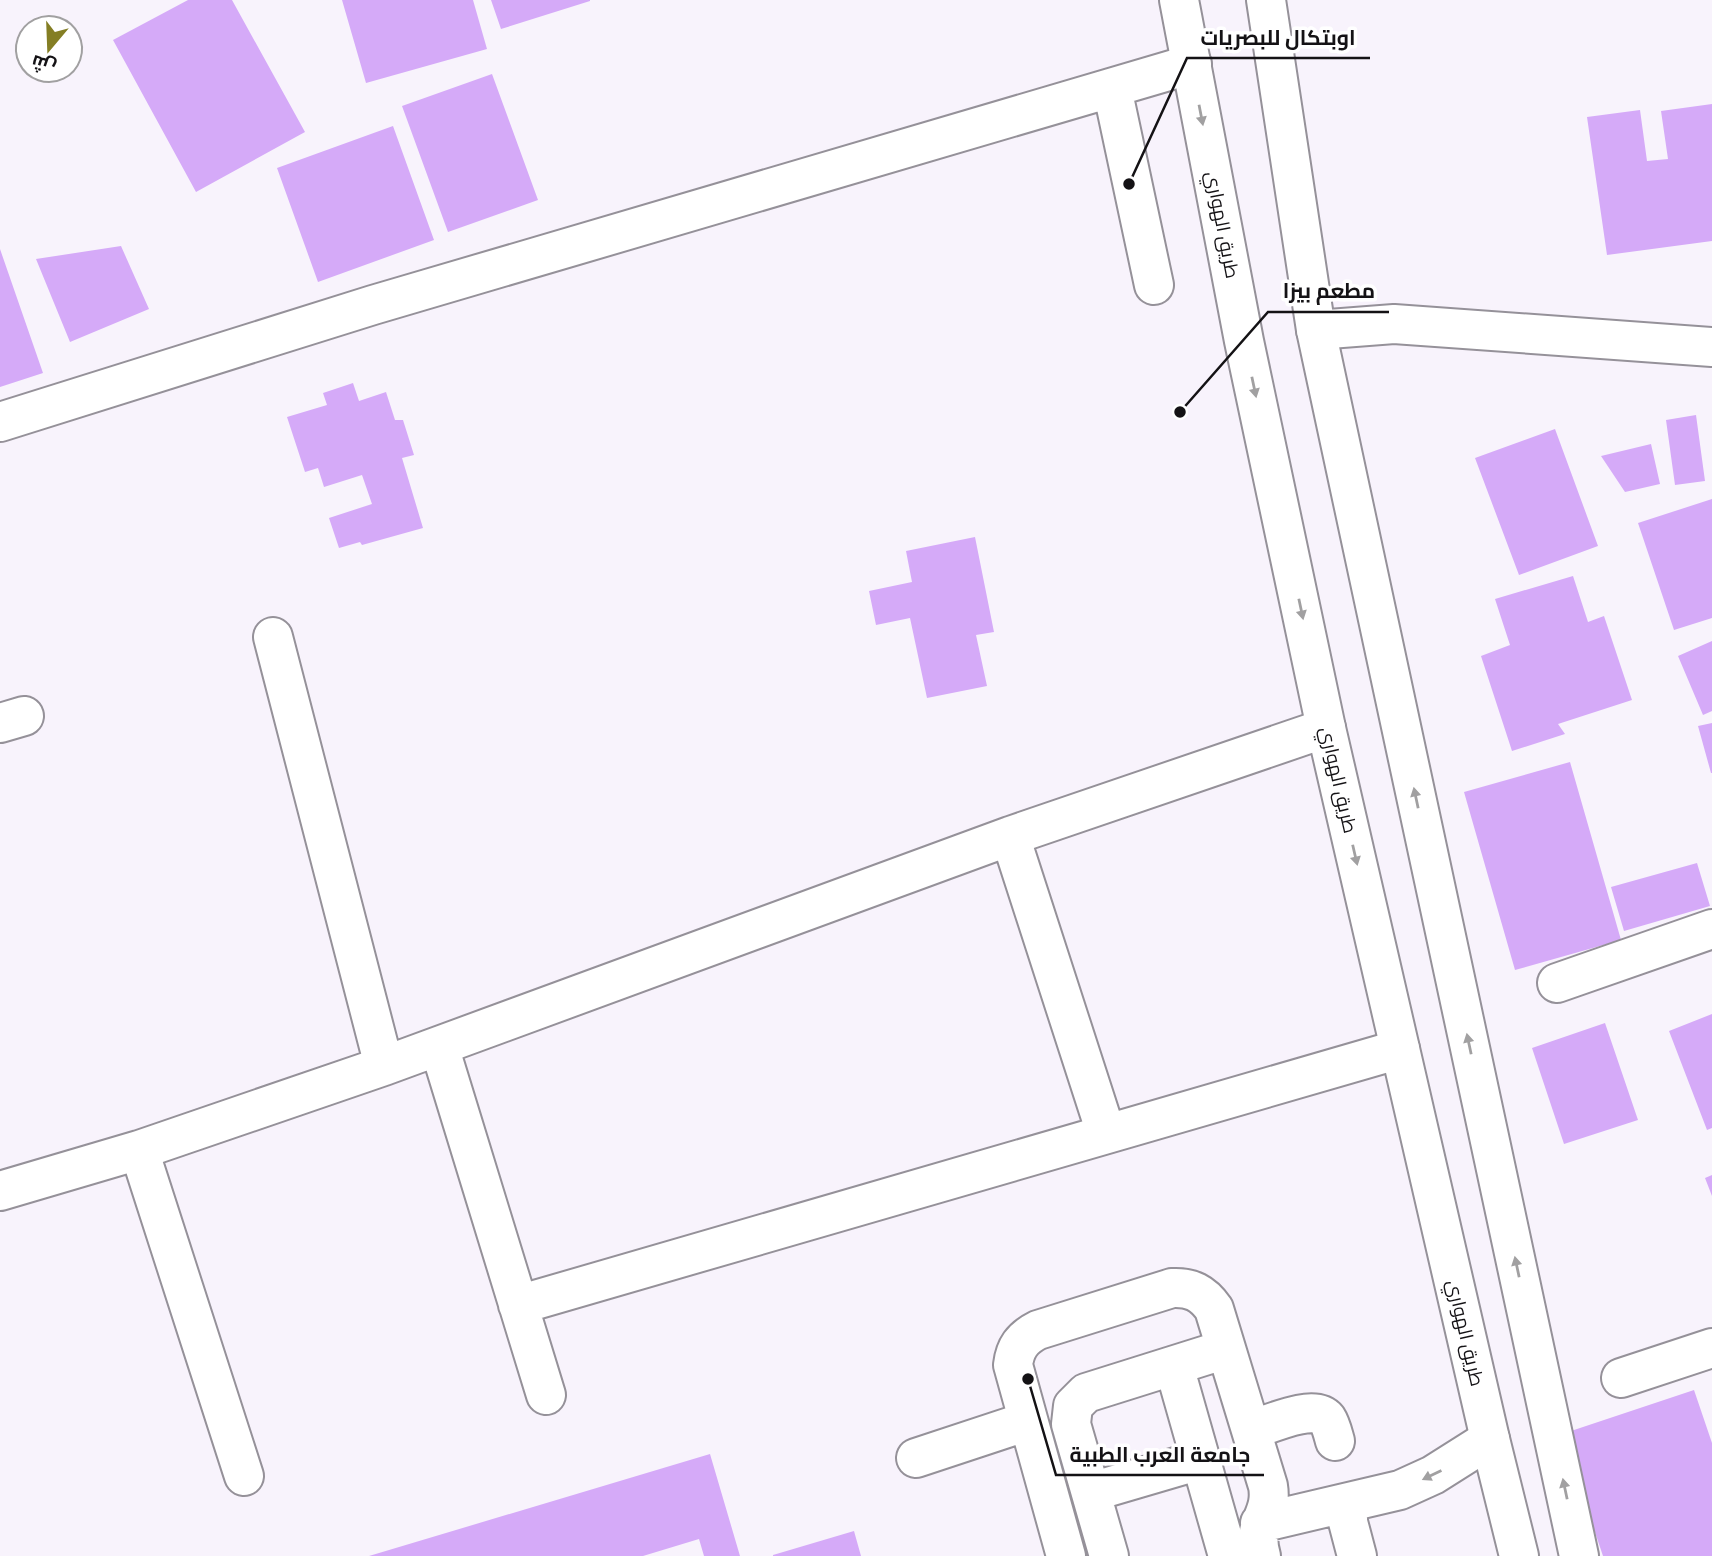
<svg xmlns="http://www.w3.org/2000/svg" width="1712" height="1556" font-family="Signika,Cairo,sans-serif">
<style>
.building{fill:#d5aaf8}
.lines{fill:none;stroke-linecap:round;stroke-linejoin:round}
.minor-casing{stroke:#959199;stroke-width:42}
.major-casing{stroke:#959199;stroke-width:42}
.highway-casing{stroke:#959199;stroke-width:42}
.minor{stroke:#fff;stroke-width:38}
.major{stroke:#fff;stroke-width:38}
.highway{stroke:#fff;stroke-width:38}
.oneway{fill:#a1a0a1}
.labels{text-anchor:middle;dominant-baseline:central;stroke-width:7;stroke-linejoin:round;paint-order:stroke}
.street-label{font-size:19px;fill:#141215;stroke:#fff}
.leader{fill:none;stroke:#141215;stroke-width:2.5}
.callout-dot{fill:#141215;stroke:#fff;stroke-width:2.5}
.callout-label{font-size:21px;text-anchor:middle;font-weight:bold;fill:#141215;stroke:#fff;stroke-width:7;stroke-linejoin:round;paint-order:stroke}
</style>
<rect width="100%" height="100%" fill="#f8f3fc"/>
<path class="building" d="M188,0H232L305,132L196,192L113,40Z
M342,0H473L487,49L366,83Z
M491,0H590V1L501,29Z
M492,74L538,200L448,232L402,106Z
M1712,104V241L1607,255L1587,117L1640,110L1647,161L1668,159L1661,111Z
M393,126L434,240L318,282L277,168Z
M121,246L149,309L70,342L36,259Z
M0,249L43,373L0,387Z
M353,383L359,401L386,392L395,420H403L414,455L402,458L423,528L362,545L360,542L339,548L329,518L372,504L362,475L324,487L318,468L305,472L287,417L327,405L323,393Z
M1696,415L1705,481L1675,485L1666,420Z
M1555,429L1598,546L1519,575L1475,458Z
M1651,444L1660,484L1625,492L1601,456Z
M1712,499V618L1674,630L1638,523Z
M975,537L994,632L976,635L987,686L927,698L910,618L876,625L869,591L912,582L906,551Z
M1573,576L1588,622L1604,616L1632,700L1558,724L1565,734L1512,751L1481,656L1510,645L1495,599Z
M1712,641V711L1703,715L1678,656Z
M1712,723V773H1711L1698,726Z
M1570,762L1621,940L1515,970L1464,792Z
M1697,863L1710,906L1624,931L1611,887Z
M1712,1014V1128L1707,1130L1669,1031Z
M1605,1023L1638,1120L1564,1144L1532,1048Z
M1712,1175V1196L1705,1178Z
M1694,1390L1712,1443V1556H1603L1562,1434Z
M710,1454L740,1556H704L699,1539L643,1556H369Z
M854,1531L861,1556H773V1555Z"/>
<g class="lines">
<g class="minor-casing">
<path id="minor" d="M1112,88L1154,285
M0,422L373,305L1192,64
M273,637L384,1066
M0,723L24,716
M1010,836L1106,1133
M1557,983L1712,929
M439,1046L546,1395
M139,1150L244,1476
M0,1191L139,1150L384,1066L1010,836L1326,728
M518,1305L1400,1049
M1174,1366L1228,1556
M1621,1378L1712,1348
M1251,1430C1268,1425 1314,1403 1327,1419C1331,1425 1333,1434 1335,1441
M916,1458L1028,1421
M1091,1492L1200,1460
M1348,1503V1522L1357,1556
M1260,1523L1400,1490L1433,1475L1490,1439
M1066,1556L1013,1365C1015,1348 1022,1338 1038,1330L1172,1288C1191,1287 1203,1293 1214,1309L1268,1486C1273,1516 1251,1522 1261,1556
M1109,1556L1071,1424L1073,1406L1086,1393L1226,1349"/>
</g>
<g class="major-casing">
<path id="major" d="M1316,330L1394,324L1712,347"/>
</g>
<g class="highway-casing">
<path id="highway" d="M1179,0L1244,341L1326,728L1490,1439L1519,1556
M1266,0L1316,330L1579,1556"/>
</g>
<use href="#minor" class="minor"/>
<use href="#major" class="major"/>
<use href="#highway" class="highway"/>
</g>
<defs><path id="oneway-solid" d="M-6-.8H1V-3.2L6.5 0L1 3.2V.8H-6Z" transform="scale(1.75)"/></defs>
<g class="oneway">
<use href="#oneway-solid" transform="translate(1201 115) rotate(79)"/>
<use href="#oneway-solid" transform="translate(1254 387) rotate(78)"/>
<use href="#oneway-solid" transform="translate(1301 609) rotate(78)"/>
<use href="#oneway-solid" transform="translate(1416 798) rotate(-102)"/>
<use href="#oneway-solid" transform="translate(1355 855) rotate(77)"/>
<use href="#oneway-solid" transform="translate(1469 1044) rotate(-102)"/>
<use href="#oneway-solid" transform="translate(1517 1267) rotate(-102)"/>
<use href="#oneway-solid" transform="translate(1432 1475) rotate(154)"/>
<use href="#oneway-solid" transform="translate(1565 1489) rotate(-102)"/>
</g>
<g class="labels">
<g class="street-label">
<text transform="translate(1222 225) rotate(79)">طريق الهواري</text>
<text transform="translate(1338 780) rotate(77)">طريق الهواري</text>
<text transform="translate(1465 1333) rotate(77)">طريق الهواري</text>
</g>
</g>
<path class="leader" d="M1129 184L1187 58H1370M1180 412L1268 312H1389M1028 1379L1056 1475H1264"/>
<g class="callout-dot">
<circle cx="1129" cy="184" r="7"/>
<circle cx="1180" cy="412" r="7"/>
<circle cx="1028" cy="1379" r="7"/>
</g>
<g class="callout-label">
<text x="1278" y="45">اوبتكال للبصريات</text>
<text x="1329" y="298">مطعم بيزا</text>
<text x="1160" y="1462">جامعة العرب الطبية</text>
</g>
<g transform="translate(49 49) rotate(199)"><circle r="33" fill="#ffffff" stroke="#a1a0a1" stroke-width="2"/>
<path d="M0-5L12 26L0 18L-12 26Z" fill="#847e24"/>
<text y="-10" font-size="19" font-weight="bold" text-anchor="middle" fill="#141215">ش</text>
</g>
</svg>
